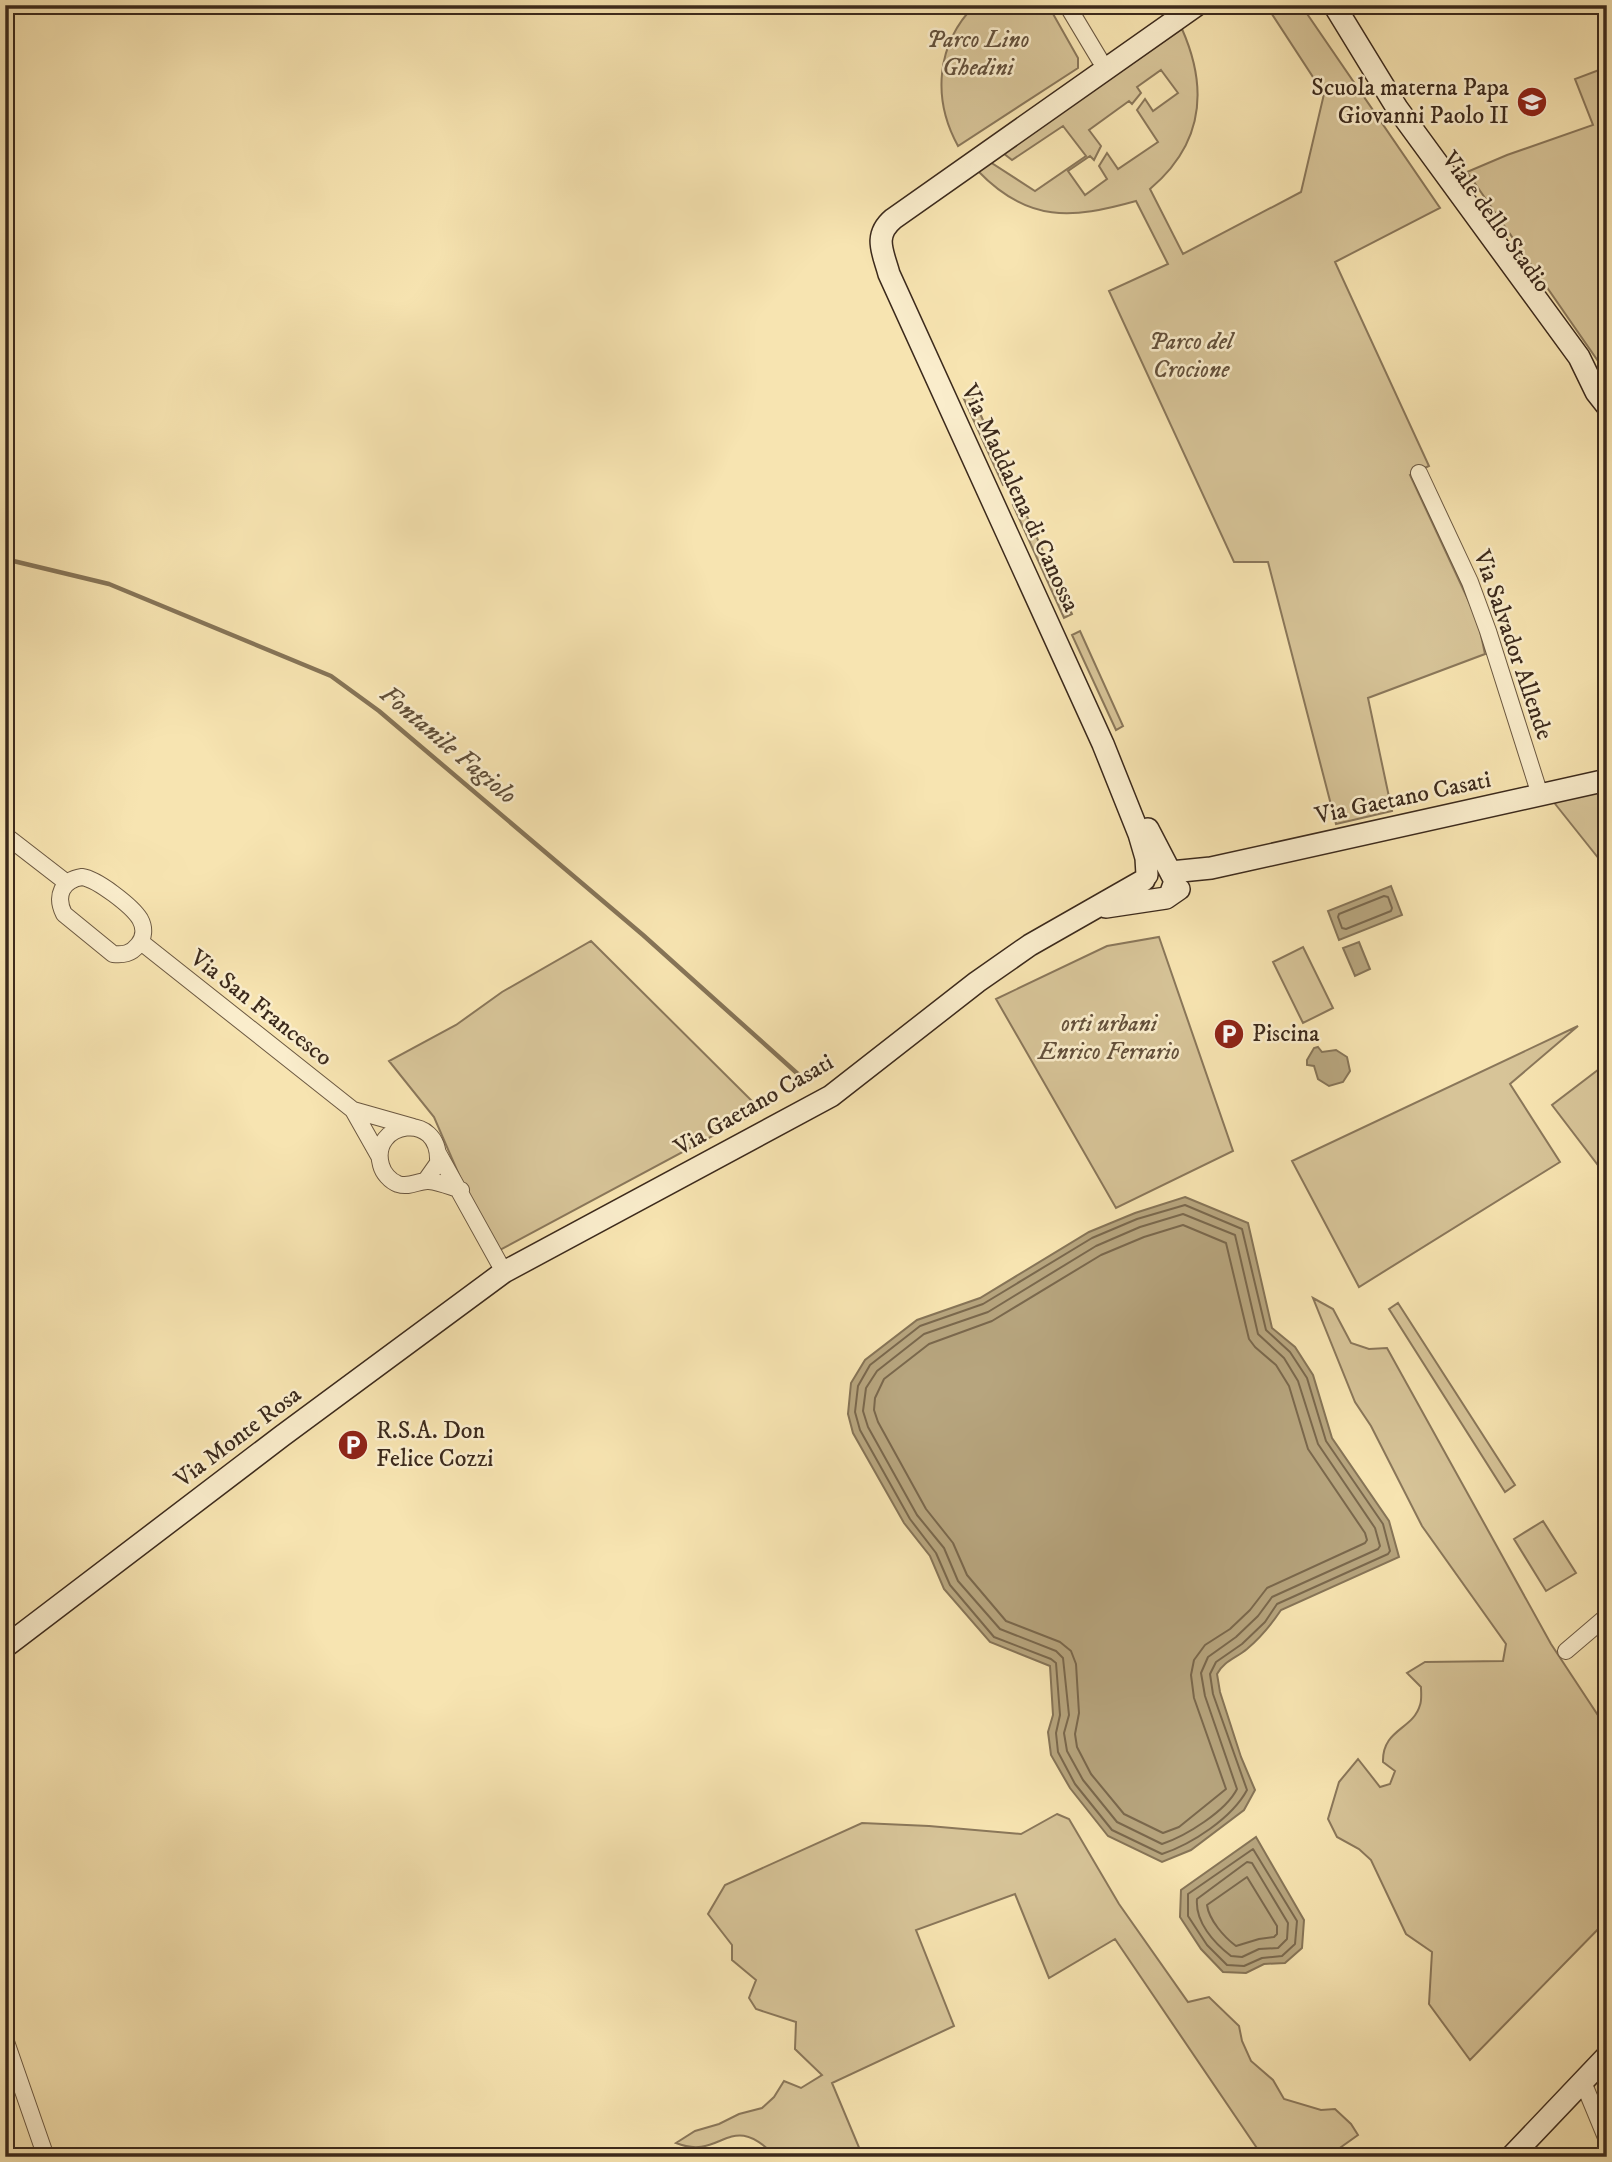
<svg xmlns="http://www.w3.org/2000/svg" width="1612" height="2162" font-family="'IM FELL DW Pica',serif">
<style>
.green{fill:#d7c498;stroke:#8a775a;stroke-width:2;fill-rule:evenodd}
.water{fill:#b7a57e;stroke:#867457;stroke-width:2}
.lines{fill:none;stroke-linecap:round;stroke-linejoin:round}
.shore{stroke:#7a684d;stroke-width:2}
.stream{stroke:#867457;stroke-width:4.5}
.street-casing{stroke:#6b5841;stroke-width:18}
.secondary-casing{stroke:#3c2a1c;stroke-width:24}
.street{stroke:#faedcc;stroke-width:16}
.secondary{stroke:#faedcc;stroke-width:21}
.labels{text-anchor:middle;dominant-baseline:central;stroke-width:5;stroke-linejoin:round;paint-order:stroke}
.park-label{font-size:24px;font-style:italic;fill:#63503b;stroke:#faedcc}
.poi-label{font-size:24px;fill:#3c2a1c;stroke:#faedcc;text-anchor:start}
.street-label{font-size:24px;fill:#3c2a1c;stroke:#faedcc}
.water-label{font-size:26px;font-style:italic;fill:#614f39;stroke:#faedcc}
</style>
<rect width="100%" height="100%" fill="#f7e4b1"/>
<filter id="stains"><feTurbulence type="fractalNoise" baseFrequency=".00286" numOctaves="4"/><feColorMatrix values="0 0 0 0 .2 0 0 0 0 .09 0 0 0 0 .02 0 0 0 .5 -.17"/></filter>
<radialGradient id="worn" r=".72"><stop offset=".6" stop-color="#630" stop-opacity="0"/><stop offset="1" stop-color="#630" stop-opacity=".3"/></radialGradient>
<path class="green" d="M975,5H1048L1078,58V68L958,146C932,99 936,44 975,5Z
M1266,5H1301L1440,208L1335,262L1429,466L1410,475L1478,621L1485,654L1368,698L1392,811L1336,824L1268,562H1234L1109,291L1168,264L1136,201C1072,219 1028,223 978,171L990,162L1035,191L1086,156L1063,126L1012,160L1003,153L1182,29C1209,90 1202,145 1150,189L1183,254L1301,192L1324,94ZM1161,70L1178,93L1153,111L1145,99L1137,110L1158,142L1118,169L1107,153L1099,166L1107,179L1085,195L1068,171L1090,156L1094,160L1101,146L1089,130L1129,101L1132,104L1141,93L1137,87Z
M1607,67V374L1467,172L1507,155L1593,125L1575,79Z
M971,394L1011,481L1003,485L963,397Z
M1020,501L1072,614L1064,618L1013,505Z
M1080,631L1123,726L1116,730L1072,635Z
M1607,788V869L1552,800Z
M1159,937L1233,1151L1116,1208L996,999L1107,946Z
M591,941L761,1110L500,1250L463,1184L434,1117L389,1061L456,1025L502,992Z
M1303,947L1333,1008L1303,1023L1273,962Z
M1578,1026L1510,1084L1560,1162L1359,1287L1292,1161Z
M1607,1063V1177L1552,1105Z
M1313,1298L1333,1309L1351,1343L1369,1349L1387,1348L1551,1644L1607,1729V1920L1470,2060L1429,2004L1432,1952L1406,1934L1371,1860L1359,1849L1337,1837L1328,1819L1339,1782L1358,1759L1380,1787L1390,1784L1395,1771L1383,1762C1382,1729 1413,1730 1420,1705C1422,1700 1421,1692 1421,1687L1407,1673L1425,1662L1503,1661L1506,1644L1422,1526L1371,1426L1355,1402Z
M1398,1303L1515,1485L1505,1492L1389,1309Z
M1543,1521L1576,1573L1546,1591L1514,1539Z
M1057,1814L1069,1819L1119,1904L1188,2002L1209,1997L1239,2026L1242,2041L1251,2061L1273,2080L1284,2099L1321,2110L1335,2109L1351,2124L1358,2135L1327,2157H1263L1115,1939L1049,1978L1015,1894L916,1930L954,2026L832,2083L863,2157H776C729,2107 723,2162 676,2143L695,2131L719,2124L739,2114L762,2108L774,2097L784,2081L801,2088L822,2075L795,2049L796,2022L756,2009L749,1998L756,1980L732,1960V1945L708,1914L725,1885L862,1823L929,1826L1021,1834Z"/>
<path class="water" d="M1391,886L1402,915L1339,940L1328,911Z
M1359,942L1370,969L1355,976L1343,948Z
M1318,1047L1322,1052L1336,1050L1347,1057L1350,1071L1343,1082L1329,1086L1318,1079L1314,1066L1307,1065V1060L1314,1048Z
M1185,1197L1248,1223L1272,1328L1295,1347L1313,1375L1332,1438L1389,1521L1399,1557L1281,1610C1271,1625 1261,1637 1247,1649C1236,1658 1224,1661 1217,1674L1220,1692L1241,1757L1255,1790L1244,1810L1191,1850L1162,1862L1108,1836L1070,1788L1051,1755L1048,1732L1053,1715L1050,1666L990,1642L944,1589L930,1556L904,1523L853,1433L848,1414L851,1383L865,1360L917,1320L980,1298L1089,1232L1135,1213Z
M1256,1837L1304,1920L1302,1948L1285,1963L1264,1964L1246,1973L1223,1972L1201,1949L1180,1917L1181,1890Z"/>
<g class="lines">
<path class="shore" d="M1384,896L1388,897L1392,908L1391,911L1346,929L1342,928L1338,917L1339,914Z
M1185,1205L1242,1229L1266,1330L1290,1352L1307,1378L1326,1441L1383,1524L1390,1551L1388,1554L1277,1604L1265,1622L1242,1644L1216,1662L1210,1674L1213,1694L1247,1790C1232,1818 1192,1844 1162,1854L1112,1830L1075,1784L1058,1752L1056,1733L1060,1715L1056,1663L1051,1659L994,1637L950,1585L936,1553L910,1519L860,1430L855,1412L858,1386L870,1365L920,1326L983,1304L1092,1238L1137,1219Z
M1183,1214L1235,1235L1258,1334L1284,1358L1298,1381L1318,1444L1375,1528L1380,1546L1378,1549L1272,1597L1258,1616L1236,1637L1208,1657L1201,1673L1205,1696L1237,1789C1226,1811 1186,1836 1162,1844L1117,1822L1083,1780L1067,1751L1064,1733L1069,1715L1063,1658L1056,1651L1000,1629L958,1581L944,1548L917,1515L868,1427L863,1411L866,1388L877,1371L924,1334L988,1312L1096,1246L1140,1227Z
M1183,1225L1226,1243L1249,1339L1255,1347L1276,1365L1289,1386L1308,1449L1365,1533L1367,1540L1365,1543L1267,1588L1250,1610L1230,1629L1205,1645L1194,1660L1191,1675L1194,1698L1226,1789L1179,1827L1163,1833L1124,1814L1091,1774L1077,1747L1075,1734L1079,1713L1076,1664L1071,1651L1060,1642L1006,1621L967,1575L953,1543L926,1509L878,1422L874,1410L875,1398L884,1379L929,1344L992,1321L1101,1255L1144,1237Z
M1253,1849L1297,1921L1295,1944L1282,1956L1262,1958L1244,1966L1227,1965L1207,1945L1188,1916V1894Z
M1247,1862L1252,1863L1288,1923L1287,1939L1278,1948L1259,1949L1242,1957L1231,1956C1214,1943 1195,1922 1197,1899Z
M1247,1877L1277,1926V1934L1274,1937L1259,1939L1236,1946C1224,1937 1209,1920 1207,1905Z"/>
<path class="stream" d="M5,559L109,584L331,676L379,711L643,935L799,1075"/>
<g class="street-casing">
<path id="street" d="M1067,5L1100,60
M1419,473L1470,582L1488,631L1540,795
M5,835L67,883
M82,877C97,879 132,906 140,919C145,928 144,938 138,945C131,954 123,955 113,954L64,914C55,896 62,880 82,877Z
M141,942L353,1110L413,1127
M353,1110L379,1156
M438,1153L504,1272
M426,1180L438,1163C441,1109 369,1122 381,1165C383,1173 390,1181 398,1184C410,1188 419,1180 429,1181C440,1182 451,1187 461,1190
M1566,1651L1607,1616
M5,2039L46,2157
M1583,2082L1607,2140"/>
</g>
<g class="secondary-casing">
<path id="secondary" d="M1334,5L1397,108L1579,357L1596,392L1607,406
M1148,829L1175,881L1170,895
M1171,872L1211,868L1607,780
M1147,875L1146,858L1139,834L1103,744L889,274C883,252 873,236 893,219L1197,5
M1106,907L1166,898L1179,889
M5,1647L282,1436L504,1272L831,1096L977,982L1030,945L1144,880
M1511,2157L1607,2056"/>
</g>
<use href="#street" class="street"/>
<use href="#secondary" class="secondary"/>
</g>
<defs>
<g id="school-disc" transform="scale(1.575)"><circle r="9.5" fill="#8f2418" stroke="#faedcc"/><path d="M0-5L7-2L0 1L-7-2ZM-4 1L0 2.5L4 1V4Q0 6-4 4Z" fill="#fff"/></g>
<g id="parking-disc" transform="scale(1.575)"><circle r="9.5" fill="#8f2418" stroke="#faedcc"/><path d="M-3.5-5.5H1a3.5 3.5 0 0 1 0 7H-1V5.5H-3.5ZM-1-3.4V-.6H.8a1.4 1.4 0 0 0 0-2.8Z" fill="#fff"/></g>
</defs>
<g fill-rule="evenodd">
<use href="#school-disc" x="1532" y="102"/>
<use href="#parking-disc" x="1229" y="1034"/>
<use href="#parking-disc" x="353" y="1445"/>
</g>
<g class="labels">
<g class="park-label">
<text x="978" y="40">Parco Lino<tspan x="978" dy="28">Ghedini</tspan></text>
<text x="1191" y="342">Parco del<tspan x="1191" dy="28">Crocione</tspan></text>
<text x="1109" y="1024">orti urbani<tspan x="1109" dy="28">Enrico Ferrario</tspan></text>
</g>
<g class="poi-label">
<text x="1509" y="88" text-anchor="end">Scuola materna Papa<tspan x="1509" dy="28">Giovanni Paolo II</tspan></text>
<text x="1252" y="1034">Piscina</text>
<text x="376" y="1431">R.S.A. Don<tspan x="376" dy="28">Felice Cozzi</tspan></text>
</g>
<g class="street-label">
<text transform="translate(1496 222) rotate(54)">Viale dello Stadio</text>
<text transform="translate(1020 498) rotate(65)">Via Maddalena di Canossa</text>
<text transform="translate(1513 645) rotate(71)">Via Salvador Allende</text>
<text transform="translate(1403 798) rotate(-12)">Via Gaetano Casati</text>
<text transform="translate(261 1008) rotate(38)">Via San Francesco</text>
<text transform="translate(754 1105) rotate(-30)">Via Gaetano Casati</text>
<text transform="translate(238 1437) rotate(-37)">Via Monte Rosa</text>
</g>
<g class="water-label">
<text transform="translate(448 745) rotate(40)">Fontanile Fagiolo</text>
</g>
</g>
<rect width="1612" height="2162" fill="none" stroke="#f7e4b1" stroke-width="28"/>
<rect x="7" y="7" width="1598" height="2148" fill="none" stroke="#3c2a1c" stroke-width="3.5"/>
<rect x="14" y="14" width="1584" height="2134" fill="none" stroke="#3c2a1c" stroke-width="2"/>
<rect width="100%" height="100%" filter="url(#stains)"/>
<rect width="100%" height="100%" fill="url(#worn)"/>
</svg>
